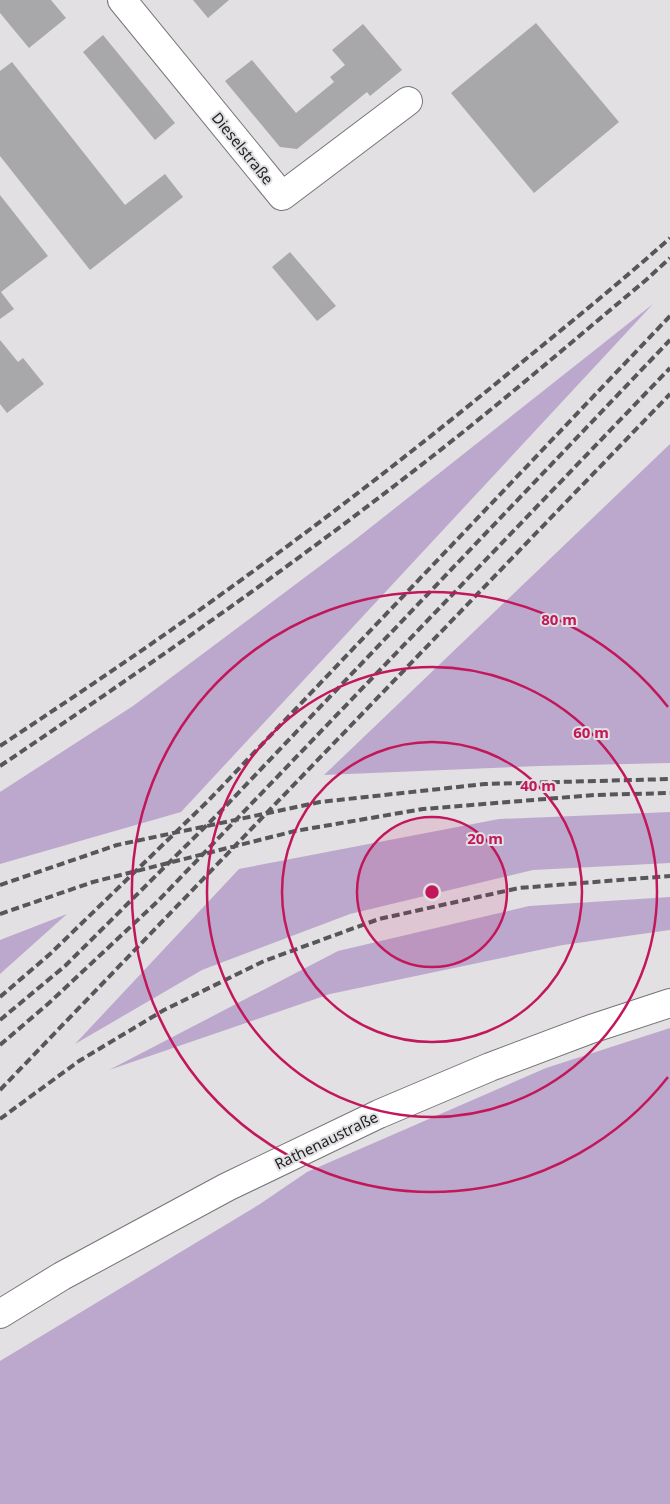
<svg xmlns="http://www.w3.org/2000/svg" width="670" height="1504" font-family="'Noto Sans',sans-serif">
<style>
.green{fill:#bca8cd}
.building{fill:#a8a7aa}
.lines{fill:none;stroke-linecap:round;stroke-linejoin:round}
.minor-casing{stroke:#757476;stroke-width:30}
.tertiary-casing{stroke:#757476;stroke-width:30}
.minor{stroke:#fff;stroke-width:28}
.tertiary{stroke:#fff;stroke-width:28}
.rail{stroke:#575658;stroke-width:4;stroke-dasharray:8 4;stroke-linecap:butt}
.ring{fill:none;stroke:#c2185b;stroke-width:2.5}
.labels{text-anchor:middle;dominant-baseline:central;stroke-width:4;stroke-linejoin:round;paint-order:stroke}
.street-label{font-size:15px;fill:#1f1f20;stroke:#e2e0e3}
.centre{fill:#c2185b;stroke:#e2e0e3;stroke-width:2.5}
.ring-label{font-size:15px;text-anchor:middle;font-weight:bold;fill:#c2185b;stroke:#e2e0e3;stroke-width:4;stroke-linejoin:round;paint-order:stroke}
</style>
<rect width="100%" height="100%" fill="#e2e0e3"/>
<path class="green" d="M653,304L181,812L0,864V792L133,706L356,539Z
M670,444V763L540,766L324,775Z
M670,812V863L533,870L350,914L202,970L75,1044L239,869L499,819Z
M670,897V930L563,945L330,994L109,1070L338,951L529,906Z
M67,914L0,974V940Z
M670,1028V1504H0V1361L260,1204L307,1172L546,1068Z"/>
<path class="building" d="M0,0H51L66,18L29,48L0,13Z
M193,0H229L208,18Z
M536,23L619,122L534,193L451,93Z
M363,24L402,70L370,96L367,92L297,149L280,147L225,81L252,60L296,113L334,82L330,77L345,65L332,50Z
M103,35L175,123L155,140L83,52Z
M12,62L125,205L165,174L183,197L90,270L0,156V71Z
M0,195L48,256L1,292L14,309L0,319Z
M290,252L336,306L317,321L272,267Z
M0,340L18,362L23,358L44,384L7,413L0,404Z"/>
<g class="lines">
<g class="minor-casing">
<path id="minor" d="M122,0L282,196L408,101"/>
</g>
<g class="tertiary-casing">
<path id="tertiary" d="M0,1314L62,1276L227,1187L379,1114L490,1067L591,1029L670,1003"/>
</g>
<use href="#minor" class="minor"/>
<use href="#tertiary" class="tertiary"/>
<path class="rail" d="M0,746C75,696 150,646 223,593C325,520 424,443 521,363C571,322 622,281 670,238
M0,766C153,663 304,558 448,444C515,391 580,335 646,280L670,258
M0,885L117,845L320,802L485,784L670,779
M0,914L93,882L295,831L423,809L594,795L670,793
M0,997L50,954L209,800L670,316
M0,1020L65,966L221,811L670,340
M0,1045L49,1003L158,901L670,368
M0,1090L670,394
M0,1119L79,1061L164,1010L264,961L379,919L519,888L670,876"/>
</g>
<circle cx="432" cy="892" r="75" fill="#c2185b" fill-opacity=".12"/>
<g class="ring">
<circle cx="432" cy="892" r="75"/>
<circle cx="432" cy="892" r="150"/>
<circle cx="432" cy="892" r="225"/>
<path d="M668 1077A300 300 0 1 1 668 707"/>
</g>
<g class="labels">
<g class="street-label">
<text transform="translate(243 148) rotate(51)">Dieselstraße</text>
<text transform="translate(326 1140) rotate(-26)">Rathenaustraße</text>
</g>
</g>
<circle cx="432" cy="892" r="8" class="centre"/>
<g class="ring-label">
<text x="559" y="625">80 m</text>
<text x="591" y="738">60 m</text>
<text x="538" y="791">40 m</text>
<text x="485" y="844">20 m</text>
</g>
</svg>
